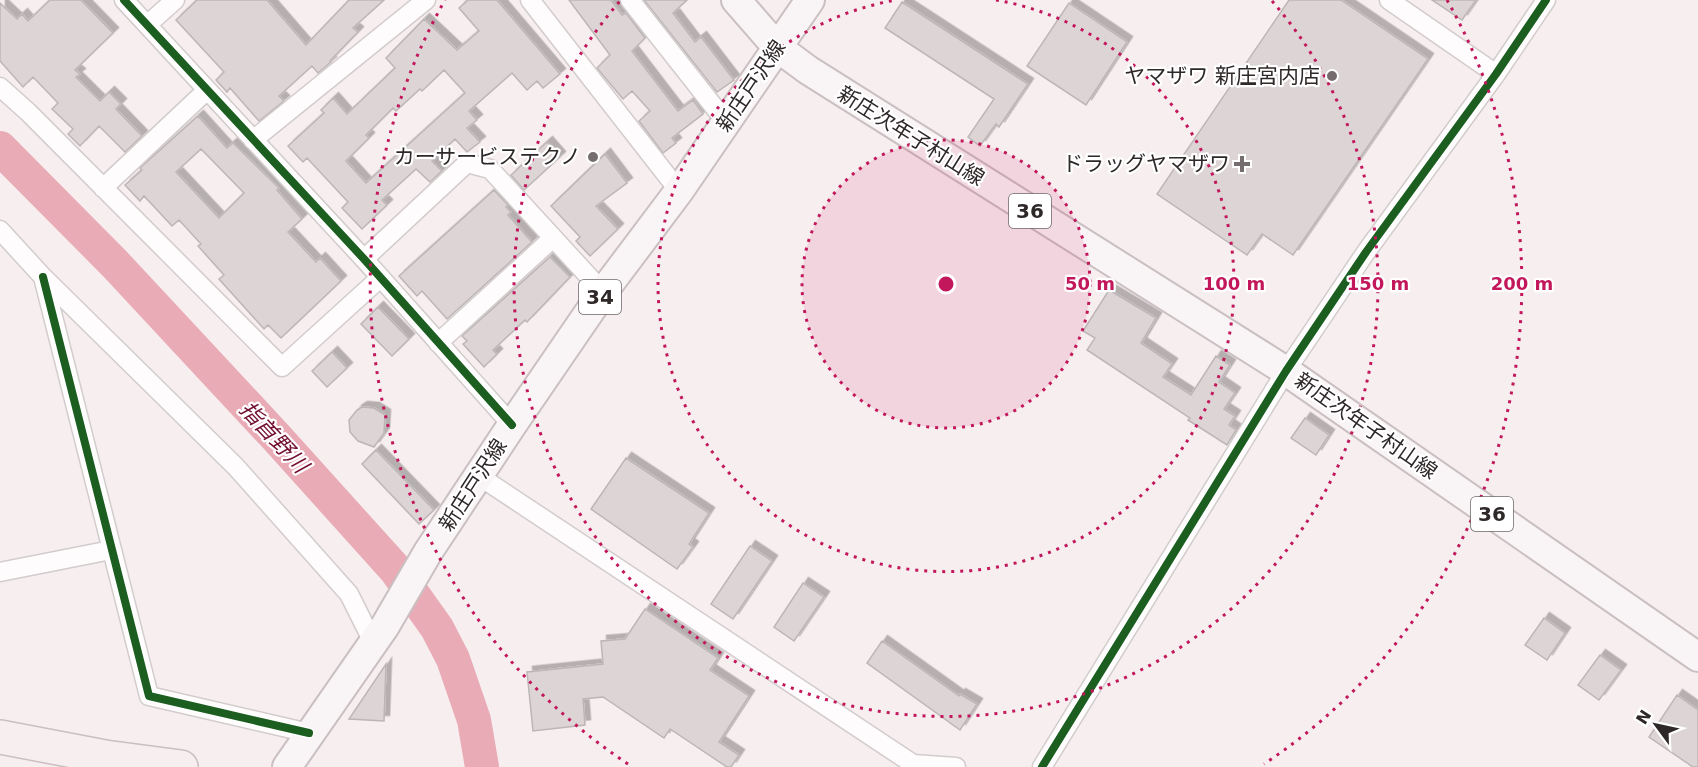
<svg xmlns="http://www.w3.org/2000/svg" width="1698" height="767" font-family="'DejaVu Sans','Noto Sans JP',sans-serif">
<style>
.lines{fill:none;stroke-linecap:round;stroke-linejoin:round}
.river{stroke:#e9acb6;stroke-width:34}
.building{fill:#dcd4d5;stroke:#bdb6b7;stroke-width:1.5;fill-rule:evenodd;filter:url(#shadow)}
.minor-casing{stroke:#d3cccd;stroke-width:21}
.primary-casing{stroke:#cabfc1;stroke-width:32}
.motorway-casing{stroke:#cabfc1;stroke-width:36}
.minor{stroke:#fefcfd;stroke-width:18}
.primary{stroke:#f9f4f5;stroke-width:28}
.motorway{stroke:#f6eeef;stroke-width:33}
.cycleway-casing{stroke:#fff;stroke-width:11}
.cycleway{stroke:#1b5e20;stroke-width:8}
.ring{fill:none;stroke:#c2185b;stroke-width:3;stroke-dasharray:3 6}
.poi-dot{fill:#756d6e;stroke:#fff;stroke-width:2}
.labels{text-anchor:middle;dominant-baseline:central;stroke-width:4.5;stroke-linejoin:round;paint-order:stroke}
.shield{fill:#fff;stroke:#6d6869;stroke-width:1.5}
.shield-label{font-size:20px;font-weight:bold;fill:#2f2829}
.poi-label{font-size:21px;fill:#2f2829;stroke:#fff;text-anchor:end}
.street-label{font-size:21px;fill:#2f2829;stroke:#fff}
.water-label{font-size:22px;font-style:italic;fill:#730f30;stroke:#fff}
.centre{fill:#c2185b;stroke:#fff;stroke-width:3}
.ring-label{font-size:18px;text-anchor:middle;font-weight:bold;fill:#c2185b;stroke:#fff;stroke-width:4.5;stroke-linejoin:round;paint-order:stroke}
</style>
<defs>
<filter id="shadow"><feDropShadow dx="5.5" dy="-5.5" stdDeviation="0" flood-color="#0004"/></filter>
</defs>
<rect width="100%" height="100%" fill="#f7eeef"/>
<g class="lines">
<path class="river" d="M0,148L115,264L277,438L395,569L437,628L453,659L474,720L482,767"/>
</g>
<path class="building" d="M50,0H81L113,33L75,70L80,74L76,77L100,101L109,92L121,104L116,109L142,136L125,152L99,126L80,146L68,134L73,129L52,109L58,103L33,77L23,87L0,61V3L17,19L22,14L28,21Z
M197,0H267L306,45L349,0H384L353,28L358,32L330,61L331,62L318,73L312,66L279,96L284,101L259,121L230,88L227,92L216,80L224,72L176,20Z
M468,0H497L560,74L543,88L537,81L527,90L512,73L469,111L477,120L467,128L480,142L467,152L455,139L432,161L442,171L430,182L416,169L382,200L387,205L362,229L342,208L348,202L307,158L303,162L288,146L324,113L321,110L333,98L347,114L395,68L386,58L424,19L457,50L479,31L459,8ZM444,70L465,93L366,183L346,161L369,138L366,135L393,108L396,111L420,89L422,91Z
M569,0H611L622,15L626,13L645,38L632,51L678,111L693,100L703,114L672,138L676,143L663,153L639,121L650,111L632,91L623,99L597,68L610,55Z
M644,0H687L673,13L695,42L701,37L734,80L717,92Z
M1289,0H1341L1428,59L1293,255L1262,234L1247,255L1157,194Z
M1432,0H1476L1462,20Z
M902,2L1028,84L999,127L996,124L980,146L968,137L994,99L885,28Z
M1069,3L1127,42L1086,105L1027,66Z
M198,116L227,148L233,143L279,188L277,190L302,219L288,232L316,262L320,258L341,281L281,338L268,325L264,329L219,279L224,275L198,246L201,244L179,220L172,226L144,196L140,201L125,185L142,170L140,168ZM201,149L244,193L219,218L176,172Z
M547,142L560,157L524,190L511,175Z
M605,154L627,183L596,206L618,229L590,256L576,241L580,237L551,206Z
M494,190L508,205L506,207L511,212L508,215L532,242L447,319L422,291L417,296L399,276Z
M550,257L570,277L527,322L525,320L493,350L497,354L484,367L463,344L467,341L462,336Z
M1109,290L1156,318L1141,343L1172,364L1163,377L1191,395L1216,356L1230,365L1219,382L1235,393L1224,409L1235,416L1229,425L1236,430L1227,445L1188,420L1190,418L1087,350L1095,338L1083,331Z
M378,307L409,339L392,356L361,324Z
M332,352L347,368L327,387L312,371Z
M362,407L374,408L385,415L384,433L374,447L358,441L350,432L349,420L357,410Z
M1305,418L1329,435L1316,455L1291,438Z
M376,450L434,510L419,524L362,464Z
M626,458L709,513L689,544L693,547L677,569L591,509Z
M750,546L772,561L733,619L711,604Z
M803,583L824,597L794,641L774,627Z
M645,609L718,658L710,670L749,696L719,742L739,755L731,767H727L670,729L664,738L603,697L583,699L585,725L533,731L527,672L603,664L601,641L625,639Z
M1544,618L1565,633L1547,660L1525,645Z
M882,641L959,696L960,694L977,704L960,730L867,663Z
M1600,655L1621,670L1599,700L1578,685Z
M386,664L384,721L349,719Z
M1677,695L1698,710V767H1693L1649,737Z"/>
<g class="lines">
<g class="minor-casing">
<path id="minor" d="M124,0L364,259L512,425
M530,0L679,191
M630,0L726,122
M1389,0L1496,74
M147,25L175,0
M0,87L28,112L282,367L380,278
M253,140L426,0
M103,188L207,90
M0,230L43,277L236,467L349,594L373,642
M364,259L467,163L490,169L603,292
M43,277L149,696L309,733
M438,343L553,238
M479,476L913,764V767
M0,572L111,550
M913,764L956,767
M1042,767L1286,371L1366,252L1496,74L1546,0"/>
</g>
<g class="primary-casing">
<path id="primary" d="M736,0L777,47L808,70L1286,371L1698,657
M287,767L385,626L428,552L512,425L603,292L679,191L810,0"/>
</g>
<g class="motorway-casing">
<path id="motorway" d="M0,737L105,757L181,767"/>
</g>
<use href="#minor" class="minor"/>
<use href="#primary" class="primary"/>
<use href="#motorway" class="motorway"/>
<g class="cycleway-casing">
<path id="cycleway" d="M124,0L364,259L512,425
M43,277L149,696L309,733
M1042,767L1286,371L1366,252L1496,74L1546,0"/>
</g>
<use href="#cycleway" class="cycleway"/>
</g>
<circle cx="946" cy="284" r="144" fill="#c2185b" fill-opacity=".12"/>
<g class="ring">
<circle cx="946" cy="284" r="144"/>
<path d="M996 0A288 288 0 1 1 896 0"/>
<path d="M1272 1A432 432 0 1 1 620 1"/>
<path d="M628 764A576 576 0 0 1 445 0M1447 0A576 576 0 0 1 1264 764"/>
</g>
<g class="poi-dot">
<circle cx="1332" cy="76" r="6"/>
<circle cx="593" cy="157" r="6"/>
<path d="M1239 155h6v6h6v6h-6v6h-6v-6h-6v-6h6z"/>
</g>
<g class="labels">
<g class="shield">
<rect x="1009" y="194" width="42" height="34" rx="4.5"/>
<rect x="579" y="280" width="42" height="34" rx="4.5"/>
<rect x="1471" y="497" width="42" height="34" rx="4.5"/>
</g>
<g class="shield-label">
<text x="1030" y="211">36</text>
<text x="600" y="297">34</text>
<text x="1492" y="514">36</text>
</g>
<g class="poi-label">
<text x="1320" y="76">ヤマザワ 新庄宮内店</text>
<text x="581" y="157">カーサービステクノ</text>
<text x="1230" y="164">ドラッグヤマザワ</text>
</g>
<g class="street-label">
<text transform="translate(751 86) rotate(-56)">新庄戸沢線</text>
<text transform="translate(911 136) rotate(32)">新庄次年子村山線</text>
<text transform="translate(1366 426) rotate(35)">新庄次年子村山線</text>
<text transform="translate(473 485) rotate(-57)">新庄戸沢線</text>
</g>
<g class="water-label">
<text transform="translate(274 437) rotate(47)">指首野川</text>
</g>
</g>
<circle cx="946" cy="284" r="9" class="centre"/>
<g class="ring-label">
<text x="1090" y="290">50 m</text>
<text x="1234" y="290">100 m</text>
<text x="1378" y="290">150 m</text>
<text x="1522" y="290">200 m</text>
</g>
<g transform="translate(1656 725) rotate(303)" stroke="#ffffff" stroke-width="4.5" paint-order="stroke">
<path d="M0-4.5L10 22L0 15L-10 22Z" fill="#2f2829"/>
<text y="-9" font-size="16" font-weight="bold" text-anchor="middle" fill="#2f2829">N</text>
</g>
</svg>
